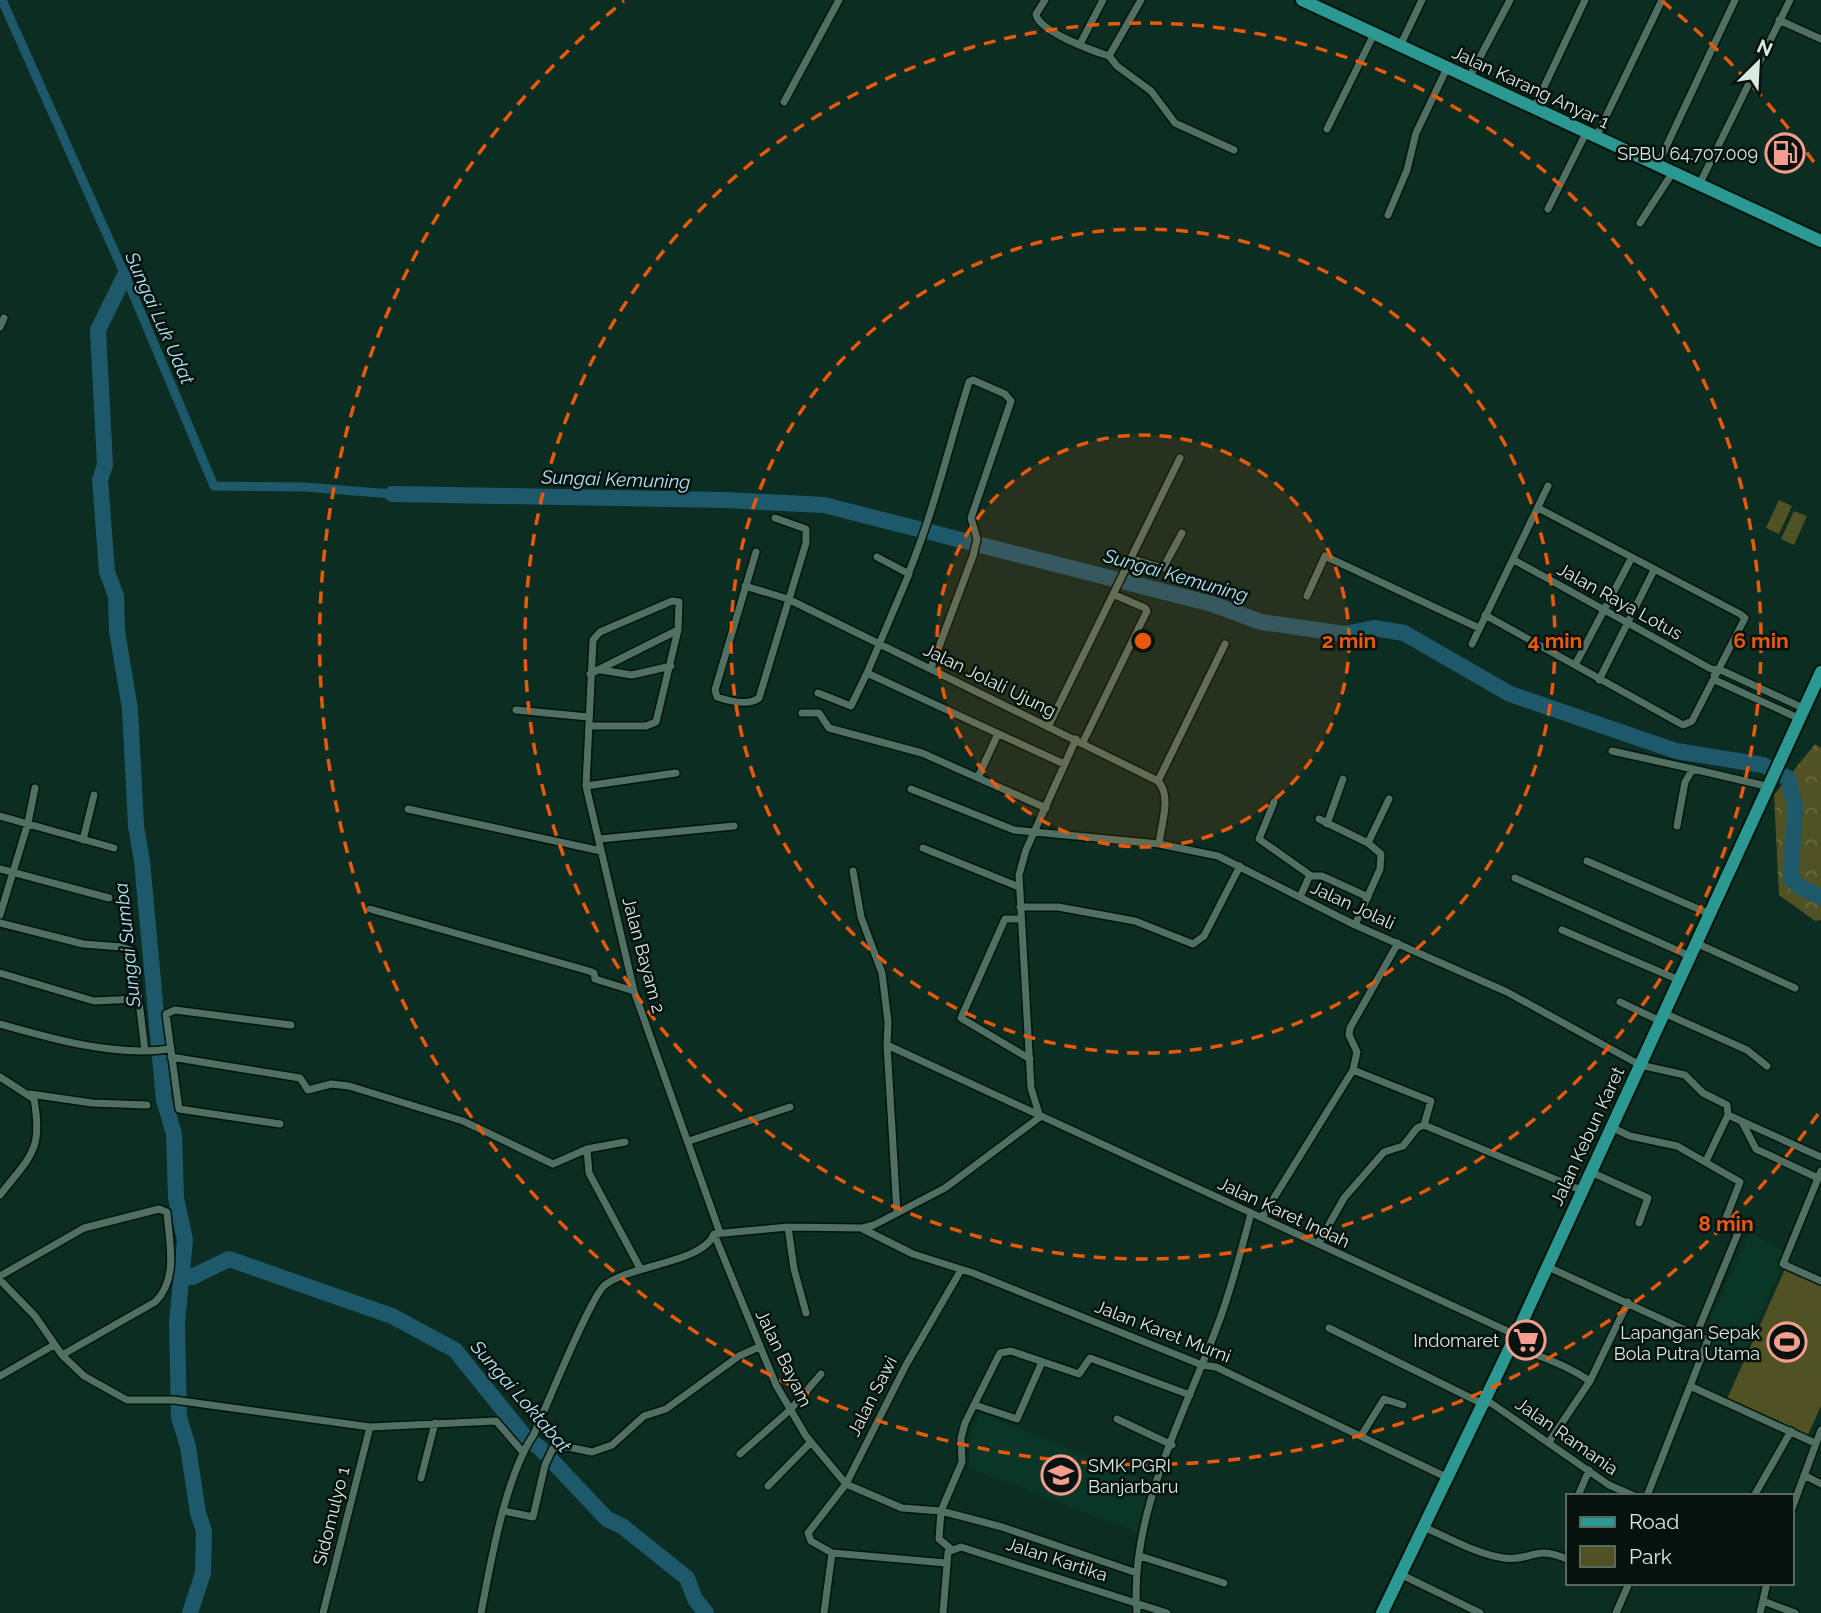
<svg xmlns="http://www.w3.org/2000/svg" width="1821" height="1613" font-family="Raleway,sans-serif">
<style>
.built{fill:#0a3627}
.forest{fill:url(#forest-crowns)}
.park{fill:#505224}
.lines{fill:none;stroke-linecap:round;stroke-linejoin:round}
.canal{stroke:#1e596b;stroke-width:9}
.river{stroke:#1e596b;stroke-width:16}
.street-casing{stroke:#00140c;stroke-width:10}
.primary-casing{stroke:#00140c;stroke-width:16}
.street{stroke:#4f7062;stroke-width:7}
.primary{stroke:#2b9891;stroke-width:12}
.ring{fill:none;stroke:#e8590c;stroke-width:3.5;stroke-dasharray:12 9}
.labels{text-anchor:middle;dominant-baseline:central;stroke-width:5;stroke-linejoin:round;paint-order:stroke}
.street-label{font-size:18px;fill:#d8eae1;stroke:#06120d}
.poi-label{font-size:18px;fill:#d8eae1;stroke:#06120d;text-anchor:end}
.water-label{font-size:19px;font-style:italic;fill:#b0e2f3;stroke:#06120d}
.centre{fill:#e8590c;stroke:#06120d;stroke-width:3.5}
.ring-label{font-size:21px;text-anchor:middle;font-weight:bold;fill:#e8590c;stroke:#06120d;stroke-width:5;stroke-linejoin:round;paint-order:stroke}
</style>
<defs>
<pattern id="forest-crowns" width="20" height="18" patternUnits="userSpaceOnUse" patternTransform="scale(1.75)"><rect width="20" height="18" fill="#505224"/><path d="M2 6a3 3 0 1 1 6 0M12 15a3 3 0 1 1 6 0" fill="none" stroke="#686b44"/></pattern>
</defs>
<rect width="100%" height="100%" fill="#0c2d21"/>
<path class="built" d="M1749,1233L1788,1252L1741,1360L1700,1342Z
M979,1412L1153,1483L1138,1533L969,1468V1442Z"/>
<path class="forest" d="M1815,744L1821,748V920L1815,921L1779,895L1774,795Z"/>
<path class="park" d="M1779,500L1792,506L1779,534L1766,528Z
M1794,511L1807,516L1794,545L1781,539Z
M1785,1269L1821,1286V1406L1808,1435L1727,1399Z"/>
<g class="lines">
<path class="canal" d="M2,0L125,275L214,486L305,487L392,494"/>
<path class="river" d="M125,275L98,330L105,465L100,480L107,572L116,596L117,631L130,709L136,826L142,861L164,1100L174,1134L176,1198L185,1240L177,1323L179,1417L188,1447L198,1513L204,1531L203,1573L190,1613
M392,494L725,500L824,505L1212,604L1261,622L1345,634L1374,628L1404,633L1510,694L1676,751L1763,765L1788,778L1795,805L1791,878L1800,887L1821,897
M181,1276L192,1277L229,1259L392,1316L455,1350L525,1437L540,1448L607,1519L622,1526L687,1578L695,1599L706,1613"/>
<g class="street-casing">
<path id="street" d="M1045,0L1036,14C1038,31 1093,51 1109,56L1141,0
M1779,20L1821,39
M1080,44L1103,0
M1400,46L1422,0
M1109,56L1117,66L1151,91L1175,123L1234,150
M1469,78L1510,0
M784,102L839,0
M1534,108L1585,0
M1327,129L1374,34
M1596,137L1662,0
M1658,164L1735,0
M1700,183L1790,0
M1548,209L1586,133
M1388,215L1407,170L1416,133L1447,68
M1640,223L1673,172
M0,327L4,318
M756,552L715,690L717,697C729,701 749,706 759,698L806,543V529L775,518
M877,557L909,574L867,673L1064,764
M1132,559L1163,568L1182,533
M1514,560L1711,669L1721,670L1803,708
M909,572C934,511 949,445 969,382L973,380L1005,394L1011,401L971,518L977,539L973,556L931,668
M745,586L788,599L1158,781C1172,796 1161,825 1159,844
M1307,596L1325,556L1479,628
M1485,615L1683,725L1692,721L1745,618L1740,614L1538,508
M1472,644L1548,486
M1575,665L1631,559
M601,670L632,675L671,666
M590,674L678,630
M1714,676L1715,680L1798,718
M1599,680L1654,570
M818,693L851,706L867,673
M516,710L588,717
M802,713H819L829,728L922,753L1046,808
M589,726H646L656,722L678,630L679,602L672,601L600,632L593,640L586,786L634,991L720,1233
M1048,727L1180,458
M1083,742L1147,611L1145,608L1115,595
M1612,751L1693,769
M978,777L997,736
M1158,781L1225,644
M586,786L676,773
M911,789L1014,830L1159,844L1218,856L1355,925L1507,992L1640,1065L1685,1075L1703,1093L1727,1105L1728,1115L1821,1157
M1274,802L1259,839L1310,875L1300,897
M408,809L601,851
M0,816L114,848
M1319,819L1368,843L1381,854L1380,869L1355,925
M1327,824L1343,779
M1677,826L1685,782L1693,769L1766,786
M600,839L734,826
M83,840L94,795
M1368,843L1389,799
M923,848L1019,887
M1587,861L1710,914
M0,869L109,898
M853,871L861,917L882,973L888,1022L887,1045L1516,1335
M1311,876H1322L1368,897
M1515,878L1690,956
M1020,907H1058L1135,921L1193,944L1204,936L1240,866
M370,909L589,971L594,973L595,979L634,991
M0,915L28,823L35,788
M1021,919H1005L961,1018L1030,1059
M0,923L83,944L122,947L133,951L145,1051
M1562,930L1679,980
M1696,943L1795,988
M0,973L94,1001L138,999
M1620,1002L1660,1021
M1664,1013L1747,1050L1767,1066
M0,1024C53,1039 115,1057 170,1049
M887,1045L897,1213
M171,1057L300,1078L308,1090L331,1084L349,1086L463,1121L553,1164L587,1149L625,1142
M1353,1070L1357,1052L1349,1035L1350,1028L1398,943
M0,1077L34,1099C43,1151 31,1155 0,1195
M30,1094L92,1103L147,1105
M1040,1117L1031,1088L1019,875L1026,850L1076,739
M1742,1122L1756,1149L1818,1178
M280,1124L179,1109L166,1014L175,1010L291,1025
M1611,1127L1630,1136L1677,1146L1740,1182L1724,1223L1738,1233L1696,1335L1708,1340L1647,1496
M689,1141L790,1107
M587,1149L589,1173L640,1268
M1706,1161L1728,1115
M1821,1171L1783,1264L1821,1281
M1591,1172L1648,1198L1639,1223
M1262,1217L1353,1070L1431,1101L1424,1125L1581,1190
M788,1227L794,1269L806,1313
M863,1229L913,1254L973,1273L1202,1365L1216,1367L1446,1477
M714,1234L776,1385L806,1436L846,1484L902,1508L941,1511L1002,1527L1137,1573
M1318,1244L1344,1198L1384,1152L1403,1146L1417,1128L1424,1125
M1546,1266L1696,1335
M0,1276L84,1228L159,1209L167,1212C169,1242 179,1279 155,1302L62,1355
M0,1280L35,1316L62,1355L84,1376L127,1400H174L370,1427L496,1421L522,1451
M1329,1328L1481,1403H1491L1609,1485L1634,1496
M1511,1344C1539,1357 1564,1363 1590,1381L1549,1442
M0,1376L54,1345
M1590,1381L1628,1302
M1692,1387L1815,1443
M975,1405L1017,1419L1042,1362
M1117,1419L1172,1445
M1361,1436L1384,1399L1403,1405
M740,1454L791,1409L821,1374
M1804,1475L1821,1484
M421,1478L435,1423
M768,1486L811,1442
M1578,1496L1589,1470
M1754,1496L1791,1431
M504,1511L533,1517L545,1465L553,1448L568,1447L592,1452L612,1445L644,1416L666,1409L739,1356L759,1347
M1791,1511L1821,1430
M1423,1527C1448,1537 1478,1555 1504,1558C1532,1562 1533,1544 1567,1559
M951,1549L939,1539L941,1511L962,1462L961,1438L965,1423L1000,1353L1011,1351L1079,1374L1090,1358L1190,1395
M1140,1556L1224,1583
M946,1563L832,1553L811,1541L808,1533L846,1484L906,1365L961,1270
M1400,1574L1480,1613
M1763,1601L1795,1613
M323,1613L370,1427
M481,1613C491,1561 505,1477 534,1434C545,1410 591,1295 605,1285C630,1265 703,1263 714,1234L788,1227L863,1228L874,1225L945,1188L1040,1117
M824,1613L832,1553
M943,1613L948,1552L961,1547L1167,1613
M1137,1613C1128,1513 1188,1408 1221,1316C1233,1282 1242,1248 1251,1213
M1616,1613L1629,1583
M1760,1613L1767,1583"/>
</g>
<g class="primary-casing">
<path id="primary" d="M1302,0L1821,241
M1382,1613L1516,1335L1821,672"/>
</g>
<use href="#street" class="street"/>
<use href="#primary" class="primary"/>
</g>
<circle cx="1143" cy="641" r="206" fill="#e8590c" fill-opacity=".12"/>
<g class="ring">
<circle cx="1143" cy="641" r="206"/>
<circle cx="1143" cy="641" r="412"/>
<circle cx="1143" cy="641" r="618"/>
<path d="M1818 1114A824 824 0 1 1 624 1M1662 1A824 824 0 0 1 1818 168"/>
</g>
<defs>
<g id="fuel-ring" transform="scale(2.0125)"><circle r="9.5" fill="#06120d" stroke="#f59d8e" stroke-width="1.5"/><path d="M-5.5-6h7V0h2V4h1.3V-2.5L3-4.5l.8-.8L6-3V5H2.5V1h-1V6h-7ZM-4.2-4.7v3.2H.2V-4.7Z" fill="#f59d8e"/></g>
<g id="supermarket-ring" transform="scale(2.0125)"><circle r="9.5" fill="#06120d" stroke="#f59d8e" stroke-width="1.5"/><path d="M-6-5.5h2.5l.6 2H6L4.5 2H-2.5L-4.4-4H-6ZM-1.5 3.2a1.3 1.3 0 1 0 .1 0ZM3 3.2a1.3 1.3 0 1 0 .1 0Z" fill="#f59d8e"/></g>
<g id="stadium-ring" transform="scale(2.0125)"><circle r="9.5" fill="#06120d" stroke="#f59d8e" stroke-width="1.5"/><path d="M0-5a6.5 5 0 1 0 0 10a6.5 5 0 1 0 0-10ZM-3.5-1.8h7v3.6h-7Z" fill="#f59d8e"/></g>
<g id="school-ring" transform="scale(2.0125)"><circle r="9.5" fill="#06120d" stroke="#f59d8e" stroke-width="1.5"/><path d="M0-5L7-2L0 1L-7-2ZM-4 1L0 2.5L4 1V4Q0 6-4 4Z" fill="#f59d8e"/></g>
</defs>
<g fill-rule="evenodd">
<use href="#fuel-ring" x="1785" y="153"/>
<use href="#supermarket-ring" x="1526" y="1340"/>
<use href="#stadium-ring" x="1787" y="1342"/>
<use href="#school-ring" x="1061" y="1475"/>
</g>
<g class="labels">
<g class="street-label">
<text transform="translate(1531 87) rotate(25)">Jalan Karang Anyar 1</text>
<text transform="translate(1620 601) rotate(29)">Jalan Raya Lotus</text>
<text transform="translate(990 680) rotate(26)">Jalan Jolali Ujung</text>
<text transform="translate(1353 905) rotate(25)">Jalan Jolali</text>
<text transform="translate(644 955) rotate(75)">Jalan Bayam 2</text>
<text transform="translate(1587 1136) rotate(-65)">Jalan Kebun Karet</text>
<text transform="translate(1284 1212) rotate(25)">Jalan Karet Indah</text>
<text transform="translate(1163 1331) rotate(21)">Jalan Karet Murni</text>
<text transform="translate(784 1358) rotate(64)">Jalan Bayam</text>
<text transform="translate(872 1396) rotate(-63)">Jalan Sawi</text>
<text transform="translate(1567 1436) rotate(35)">Jalan Ramania</text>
<text transform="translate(331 1516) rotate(-76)">Sidomulyo 1</text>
<text transform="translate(1057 1559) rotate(18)">Jalan Kartika</text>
</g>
<g class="poi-label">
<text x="1758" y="153">SPBU 64.707.009</text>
<text x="1760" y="1332">Lapangan Sepak<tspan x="1760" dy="21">Bola Putra Utama</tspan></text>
<text x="1499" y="1340">Indomaret</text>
<text x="1088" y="1465" text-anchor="start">SMK PGRI<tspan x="1088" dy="21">Banjarbaru</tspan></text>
</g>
<g class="water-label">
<text transform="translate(160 318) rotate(66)">Sungai Luk Udat</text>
<text transform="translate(616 479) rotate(2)">Sungai Kemuning</text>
<text transform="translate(1176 575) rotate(16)">Sungai Kemuning</text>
<text transform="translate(127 945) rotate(-96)">Sungai Sumba</text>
<text transform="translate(521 1396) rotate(49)">Sungai Loktabat</text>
</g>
</g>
<circle cx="1143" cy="641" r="10" class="centre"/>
<g class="ring-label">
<text x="1349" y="648">2 min</text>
<text x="1555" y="648">4 min</text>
<text x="1761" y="648">6 min</text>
<text x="1726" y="1231">8 min</text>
</g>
<rect x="1566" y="1494" width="228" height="91" fill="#06120d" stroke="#5a6862" stroke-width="2"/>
<rect x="1580" y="1517" width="35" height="10" fill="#2b9891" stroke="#5a6862" stroke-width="2"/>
<text x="1629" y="1529" font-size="21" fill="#d8eae1">Road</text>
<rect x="1580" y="1546" width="35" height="21" fill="#505224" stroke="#5a6862" stroke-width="2"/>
<text x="1629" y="1564" font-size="21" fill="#d8eae1">Park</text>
<g transform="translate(1758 63) rotate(24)" stroke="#06120d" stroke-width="5" paint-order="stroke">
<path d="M0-5L12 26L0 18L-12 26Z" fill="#d8eae1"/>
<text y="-10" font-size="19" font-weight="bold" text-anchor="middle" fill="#d8eae1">N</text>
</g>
</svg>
